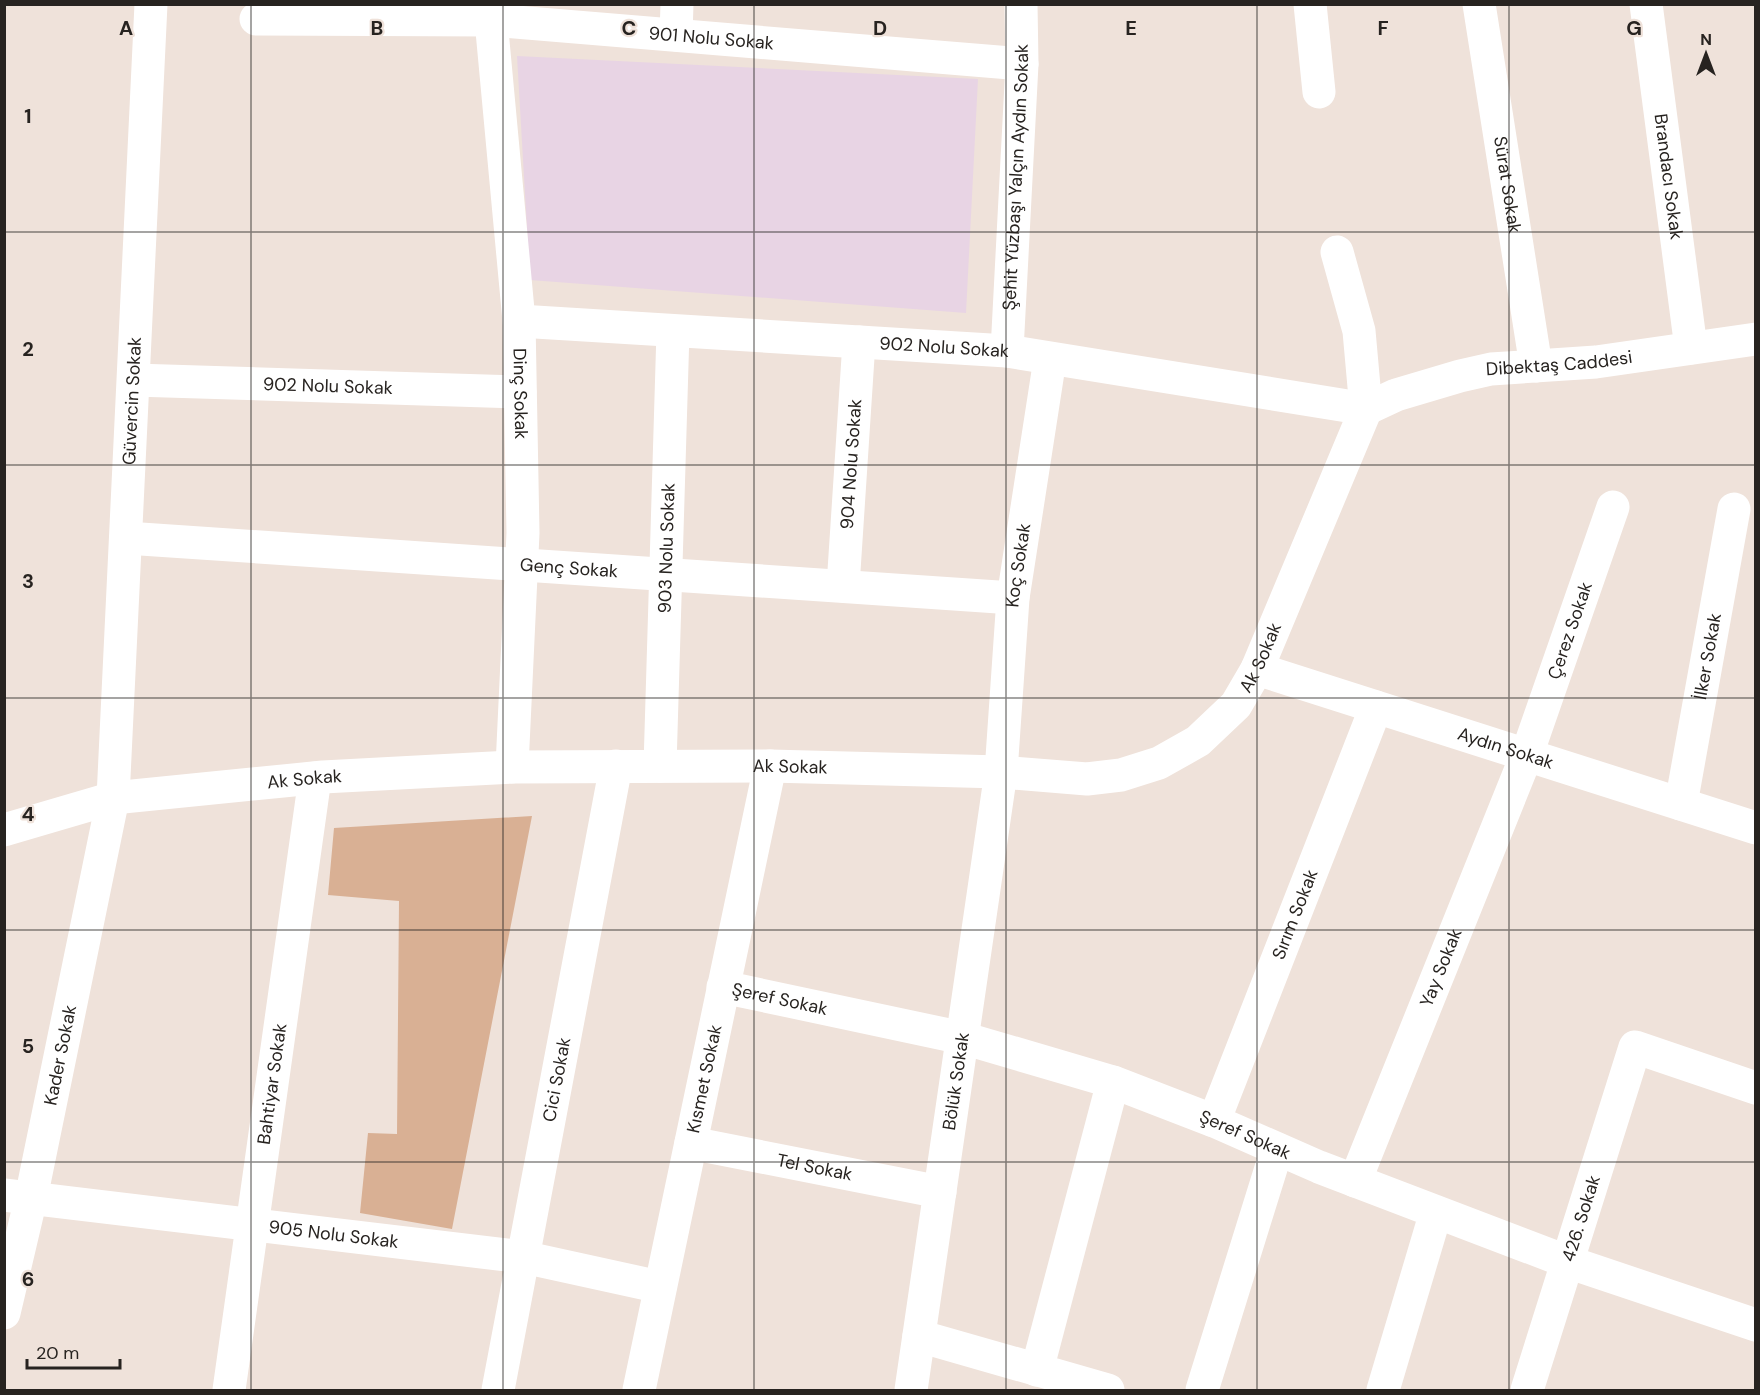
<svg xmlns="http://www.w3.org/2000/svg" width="1760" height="1395" font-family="'DM Sans',sans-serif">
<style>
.education{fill:#e8d4e4}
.building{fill:#d9b094}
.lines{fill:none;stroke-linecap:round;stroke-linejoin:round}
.minor{stroke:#fff;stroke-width:33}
.grid{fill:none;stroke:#272320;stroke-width:1.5;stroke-opacity:0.55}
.labels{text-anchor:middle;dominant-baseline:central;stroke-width:4.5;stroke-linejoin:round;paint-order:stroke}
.street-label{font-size:18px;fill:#272320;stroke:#efe2da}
.grid-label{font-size:20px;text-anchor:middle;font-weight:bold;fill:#272320;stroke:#efe2da;stroke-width:4.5;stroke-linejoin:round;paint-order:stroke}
</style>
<rect width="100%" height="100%" fill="#efe2da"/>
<path class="education" d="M517,56L978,79L966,313L530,280Z"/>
<path class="building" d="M532,816L452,1229L360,1213L368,1133L397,1134L399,901L328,895L334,828Z"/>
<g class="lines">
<g class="minor">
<path d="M1310,4L1319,92"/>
<path id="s1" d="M1479,4L1536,366"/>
<path id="s2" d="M1646,4L1691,348"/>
<path id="s3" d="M256,19L491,20L1022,64"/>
<path id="s4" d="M491,20L519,321L523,533L512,767"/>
<path d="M676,35L677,4"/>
<path id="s5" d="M519,321L1007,351L1366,409"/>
<path id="s6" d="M1007,351L1022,64L1021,4"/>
<path id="s7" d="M134,380L520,392"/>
<path id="s8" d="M1366,409L1396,395L1460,376L1491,369L1596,362L1756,339"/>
<path id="s9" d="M126,538L1013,598"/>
<path id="s10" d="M843,586L859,342"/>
<path id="s11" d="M1257,669L1756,828"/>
<path id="s12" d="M660,766L673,331"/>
<path id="s13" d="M1681,804L1734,509"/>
<path id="s14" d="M4,830L113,798L323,777L512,767L770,766L1001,772L1087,779L1121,775L1159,763L1198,741L1236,705L1257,669L1366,409L1359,331L1337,252"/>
<path id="s15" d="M723,987L963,1038L1113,1082L1214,1121L1319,1167L1568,1262L1756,1325"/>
<path id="s16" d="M1214,1121L1376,707"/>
<path id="s17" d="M691,1143L940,1192"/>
<path id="s18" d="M1355,1181L1527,754L1613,507"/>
<path id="s19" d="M4,1195L523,1257L660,1287"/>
<path id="s20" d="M4,1313L31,1198L113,798L151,4"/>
<path d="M919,1336L1108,1390"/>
<path d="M1037,1370L1113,1082"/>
<path id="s21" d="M229,1390L315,778"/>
<path id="s22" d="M498,1390L616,766"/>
<path id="s23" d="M639,1390L770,766"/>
<path id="s24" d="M911,1390L1001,772L1013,598L1050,359"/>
<path d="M1202,1390L1277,1149"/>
<path d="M1383,1390L1436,1212"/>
<path id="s25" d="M1527,1390L1635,1047L1756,1088"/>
</g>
</g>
<path class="grid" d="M251,4V1390M503,4V1390M754,4V1390M1006,4V1390M1257,4V1390M1509,4V1390M4,232H1756M4,465H1756M4,698H1756M4,930H1756M4,1162H1756"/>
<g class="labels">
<g class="street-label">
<text stroke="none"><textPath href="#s3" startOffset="456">901 Nolu Sokak</textPath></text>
<text stroke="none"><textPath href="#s2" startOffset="174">Brandacı Sokak</textPath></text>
<text stroke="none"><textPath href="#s6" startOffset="174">Şehit Yüzbaşı Yalçın Aydın Sokak</textPath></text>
<text stroke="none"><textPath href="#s1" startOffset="183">Sürat Sokak</textPath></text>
<text stroke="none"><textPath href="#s5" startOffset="426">902 Nolu Sokak</textPath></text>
<text stroke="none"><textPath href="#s8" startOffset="200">Dibektaş Caddesi</textPath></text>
<text stroke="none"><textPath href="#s7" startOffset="194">902 Nolu Sokak</textPath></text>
<text stroke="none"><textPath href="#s4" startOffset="375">Dinç Sokak</textPath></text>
<text stroke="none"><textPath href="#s20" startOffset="924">Güvercin Sokak</textPath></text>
<text stroke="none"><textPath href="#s10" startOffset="122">904 Nolu Sokak</textPath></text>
<text stroke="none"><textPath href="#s12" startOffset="218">903 Nolu Sokak</textPath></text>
<text stroke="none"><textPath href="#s24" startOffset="832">Koç Sokak</textPath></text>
<text stroke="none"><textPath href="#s9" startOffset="444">Genç Sokak</textPath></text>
<text stroke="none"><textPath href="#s18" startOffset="591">Çerez Sokak</textPath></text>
<text stroke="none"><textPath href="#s14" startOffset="1314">Ak Sokak</textPath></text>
<text stroke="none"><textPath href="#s13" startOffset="150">İlker Sokak</textPath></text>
<text stroke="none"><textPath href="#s11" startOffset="261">Aydın Sokak</textPath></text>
<text stroke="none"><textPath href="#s14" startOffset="792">Ak Sokak</textPath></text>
<text stroke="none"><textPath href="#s14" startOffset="306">Ak Sokak</textPath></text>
<text stroke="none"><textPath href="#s16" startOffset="222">Sırım Sokak</textPath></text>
<text stroke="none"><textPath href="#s18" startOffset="230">Yay Sokak</textPath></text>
<text stroke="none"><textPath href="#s15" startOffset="58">Şeref Sokak</textPath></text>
<text stroke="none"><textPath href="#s20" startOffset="264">Kader Sokak</textPath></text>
<text stroke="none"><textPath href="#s22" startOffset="316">Cici Sokak</textPath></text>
<text stroke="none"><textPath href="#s23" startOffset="318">Kısmet Sokak</textPath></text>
<text stroke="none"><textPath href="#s24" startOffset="312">Bölük Sokak</textPath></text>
<text stroke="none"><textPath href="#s21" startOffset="309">Bahtiyar Sokak</textPath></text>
<text stroke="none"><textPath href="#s15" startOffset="544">Şeref Sokak</textPath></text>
<text stroke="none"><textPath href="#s17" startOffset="126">Tel Sokak</textPath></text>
<text stroke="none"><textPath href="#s25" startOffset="180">426. Sokak</textPath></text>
<text stroke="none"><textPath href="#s19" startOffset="332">905 Nolu Sokak</textPath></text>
</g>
</g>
<g class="grid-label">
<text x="126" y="35">A</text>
<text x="377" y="35">B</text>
<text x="629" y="35">C</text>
<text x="880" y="35">D</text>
<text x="1131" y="35">E</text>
<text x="1383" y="35">F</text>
<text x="1634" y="35">G</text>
<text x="28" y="123">1</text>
<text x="28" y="356">2</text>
<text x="28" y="588">3</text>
<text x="28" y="821">4</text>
<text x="28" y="1053">5</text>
<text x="28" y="1286">6</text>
</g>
<rect width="1760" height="1395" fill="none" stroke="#272320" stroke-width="12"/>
<g transform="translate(1706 54)" stroke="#efe2da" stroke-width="4.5" paint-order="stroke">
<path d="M0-4.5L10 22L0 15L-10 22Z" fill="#272320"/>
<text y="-9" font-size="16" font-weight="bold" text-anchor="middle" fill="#272320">N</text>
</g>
<path d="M27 1359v9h93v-9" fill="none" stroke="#272320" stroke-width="3"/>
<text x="36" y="1359" font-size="18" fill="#272320" stroke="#efe2da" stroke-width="4.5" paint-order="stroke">20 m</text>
</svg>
